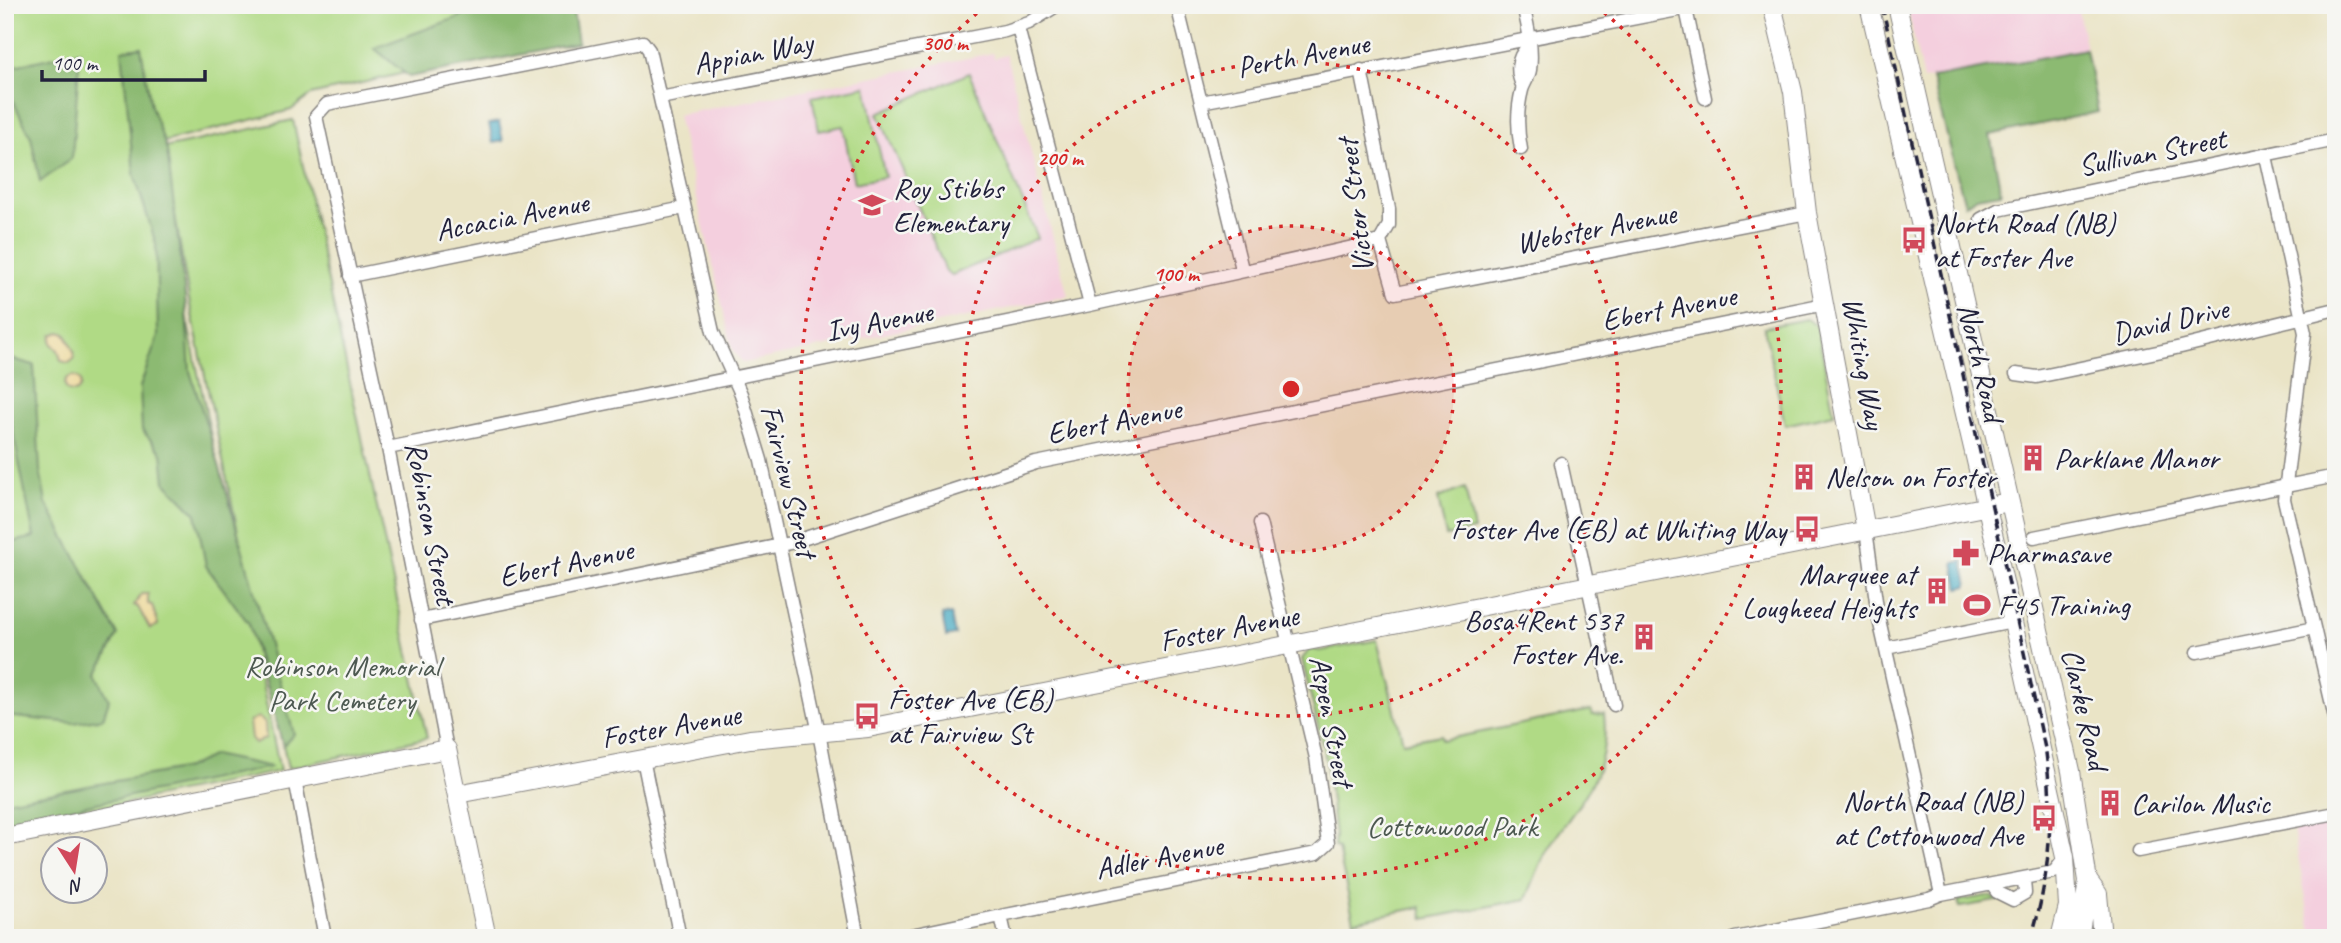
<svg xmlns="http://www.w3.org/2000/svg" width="2341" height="943" font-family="Caveat,sans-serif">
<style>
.built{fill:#f4cfde}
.green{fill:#b0da85;stroke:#697e60;stroke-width:2}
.forest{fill:#8cba72;stroke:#576e56;stroke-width:2}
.sand{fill:#eeda9e;stroke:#887e6c;stroke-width:2}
.water{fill:#42a9c2;stroke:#32667e;stroke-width:2}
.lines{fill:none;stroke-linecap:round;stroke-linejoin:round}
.street-casing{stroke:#868380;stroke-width:15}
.secondary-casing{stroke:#868380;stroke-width:20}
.street{stroke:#fff;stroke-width:12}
.secondary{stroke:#fff;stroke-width:18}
.rail{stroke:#22223b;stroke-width:3.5;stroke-dasharray:10 5;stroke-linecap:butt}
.ring{fill:none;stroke:#d62828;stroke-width:3.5;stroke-dasharray:3.5 7}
.labels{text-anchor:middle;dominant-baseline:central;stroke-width:5;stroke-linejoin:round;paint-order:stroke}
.street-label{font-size:30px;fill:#22223b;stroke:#f6f6f2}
.poi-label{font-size:30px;fill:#22223b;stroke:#f6f6f2;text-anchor:start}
.park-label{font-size:30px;fill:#4d5951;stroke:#f6f6f2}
.centre{fill:#d62828;stroke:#f6f6f2;stroke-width:3.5}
.ring-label{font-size:21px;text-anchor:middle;font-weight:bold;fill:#d62828;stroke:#f6f6f2;stroke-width:5;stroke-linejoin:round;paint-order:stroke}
</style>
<rect width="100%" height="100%" fill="#f6f6f2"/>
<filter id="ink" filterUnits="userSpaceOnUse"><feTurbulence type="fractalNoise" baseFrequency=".0143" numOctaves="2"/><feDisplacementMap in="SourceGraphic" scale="14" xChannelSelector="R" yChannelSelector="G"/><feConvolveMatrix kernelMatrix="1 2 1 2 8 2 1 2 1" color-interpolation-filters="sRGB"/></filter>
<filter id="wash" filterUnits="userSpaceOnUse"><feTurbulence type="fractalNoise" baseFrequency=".00686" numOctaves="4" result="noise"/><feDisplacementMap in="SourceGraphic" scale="28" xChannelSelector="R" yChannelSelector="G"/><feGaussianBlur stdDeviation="1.57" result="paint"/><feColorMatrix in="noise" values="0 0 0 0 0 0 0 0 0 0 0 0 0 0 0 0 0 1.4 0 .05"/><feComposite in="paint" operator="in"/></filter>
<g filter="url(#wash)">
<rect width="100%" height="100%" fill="#eae4c6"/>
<path class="built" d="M1907,5H2077L2086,49L1923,80Z
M993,53L994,58L1006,55L1068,296L743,363L733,351L677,115Z
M2336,820V938H2313L2293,829Z"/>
<path class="green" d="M5,5H545L544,40L311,95L291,110L151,145L280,771L5,828Z
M969,73L1038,238L952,275L946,271L878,113Z
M866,86L885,177L854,183L843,126L819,131L812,97Z
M293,120L427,738L288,768L190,305L164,148Z
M1807,319L1817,326L1834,414L1785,425L1764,327Z
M1465,488L1474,530L1446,536L1438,498Z
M1377,640L1403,742L1441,735L1442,740L1591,710L1592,715L1604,714C1611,776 1578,802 1548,849C1539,864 1533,883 1526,899L1424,919L1421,907L1354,921L1338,849L1334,847L1335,836L1326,760L1302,659L1310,649L1320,651Z
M1987,896L2001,900L1960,907L1958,901Z"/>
<path class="forest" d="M491,5H572L578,43L409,77L374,48Z
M141,47L151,106L167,150L185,296L190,371L219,465L294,734L283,746L249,624L206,566L196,514L165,482L162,453L142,430L140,387L158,336L156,244L134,174L122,50Z
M2086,49L2098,112L1990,135L2001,193L1976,197L1965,205L1932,78Z
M80,51L72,158L40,182L31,137L5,85V68Z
M5,357L34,365L40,470L46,503L118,635L97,675L109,700L103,718L74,723L5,716V544L34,537L5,392Z
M213,755L272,767L5,822V801L187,768Z"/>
<path class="sand" d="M60,332L66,334L74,352V359L69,363L61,361L58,350L51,343L52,335Z
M65 384a8 8 0 1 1 16 0a8 8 0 1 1-16 0Z
M142,594H148V604L152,605L158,625L150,629L138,607L134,605Z
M258,717L265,723L266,738L255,744L251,738L249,722Z"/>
<path class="water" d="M499,122L503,141L493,143L489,124Z
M1963,561L1968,586L1959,588L1954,563Z
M951,614L955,635L946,637L942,615Z"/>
</g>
<g filter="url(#ink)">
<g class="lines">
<g class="street-casing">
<path id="street" d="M1177,5L1242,269
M1686,9L1705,98
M1018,28L1090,305
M1361,70L1389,209V225L1380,241L1395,293L1807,213
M1523,87C1516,73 1516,57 1528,47
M660,98L1005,31L1029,23L1058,5
M1201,102L1704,5
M1521,149C1517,129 1517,109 1522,90C1524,83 1529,77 1530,70C1533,49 1528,26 1523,5
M2266,156L2305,333L2284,499L2336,722
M1981,219L1998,210L2336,140
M350,276L684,208
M2016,374L2037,377L2181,347L2336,309
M388,448L1090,305L1380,241
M1561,463L1614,705
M1866,530L1878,615L1941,894
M2034,537L2336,476
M421,620L790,543L1036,463L1825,304
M1886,648L2012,622
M2197,652L2314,628
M447,749L388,448L316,116L327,104L643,42L649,50L713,332L741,394L761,460L819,733L858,938
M643,759L680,938
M295,779L325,938
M2138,851L2336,813
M1992,885L1997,892L2013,900L2025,893L2024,879
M897,938L1001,916
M1006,938L1001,916L1317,853L1328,843L1316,758L1260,523
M1735,938L1929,899L1941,894L2054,872L2065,858"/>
</g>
<g class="secondary-casing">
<path id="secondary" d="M1772,5L1793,92L1807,213L1866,530
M1869,5L1996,546L2065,857L2068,906L2060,938
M1897,5L2071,771L2088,881L2079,938
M457,794L750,739L868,728L2009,502
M5,837L447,749L487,938
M2089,882L2098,894L2102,938"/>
</g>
<use href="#street" class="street"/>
<use href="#secondary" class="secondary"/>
<path class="rail" d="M1882,5L2046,753C2054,815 2050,878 2031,938"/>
</g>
</g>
<circle cx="1291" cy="389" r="163" fill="#d62828" fill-opacity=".12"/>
<g class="ring">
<circle cx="1291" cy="389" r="163"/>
<circle cx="1291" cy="389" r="327"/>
<path d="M1596 6A490 490 0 1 1 986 6"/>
</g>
<defs>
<g id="school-bare" transform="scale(2.1)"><path d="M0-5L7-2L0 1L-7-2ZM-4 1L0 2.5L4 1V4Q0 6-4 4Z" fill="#d1495b" stroke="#f6f6f2" stroke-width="2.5" paint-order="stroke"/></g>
<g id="bus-bare" transform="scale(2.1)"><path d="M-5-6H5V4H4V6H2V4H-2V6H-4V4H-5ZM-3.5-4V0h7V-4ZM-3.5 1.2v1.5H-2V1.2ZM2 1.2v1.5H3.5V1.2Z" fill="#d1495b" stroke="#f6f6f2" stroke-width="2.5" paint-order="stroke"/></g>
<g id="building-bare" transform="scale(2.1)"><path d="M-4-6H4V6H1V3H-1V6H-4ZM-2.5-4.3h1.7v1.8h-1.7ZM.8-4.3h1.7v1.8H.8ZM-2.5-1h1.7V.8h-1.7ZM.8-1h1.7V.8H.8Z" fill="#d1495b" stroke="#f6f6f2" stroke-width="2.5" paint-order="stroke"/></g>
<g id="pharmacy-bare" transform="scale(2.1)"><path d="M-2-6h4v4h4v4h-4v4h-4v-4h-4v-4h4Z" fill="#d1495b" stroke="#f6f6f2" stroke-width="2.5" paint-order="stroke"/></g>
<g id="stadium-bare" transform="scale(2.1)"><path d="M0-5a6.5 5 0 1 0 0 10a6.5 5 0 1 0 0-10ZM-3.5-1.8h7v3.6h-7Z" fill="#d1495b" stroke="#f6f6f2" stroke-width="2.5" paint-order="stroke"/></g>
</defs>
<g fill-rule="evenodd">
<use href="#school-bare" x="872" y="205"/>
<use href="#bus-bare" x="1914" y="240"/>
<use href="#building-bare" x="2033" y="458"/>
<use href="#building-bare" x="1804" y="477"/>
<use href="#bus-bare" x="1807" y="529"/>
<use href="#pharmacy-bare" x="1966" y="553"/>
<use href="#building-bare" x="1937" y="591"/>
<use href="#stadium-bare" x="1977" y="605"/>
<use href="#building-bare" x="1644" y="637"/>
<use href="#bus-bare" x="867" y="716"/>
<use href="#building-bare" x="2110" y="803"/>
<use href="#bus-bare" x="2044" y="818"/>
</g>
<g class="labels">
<g class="street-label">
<text transform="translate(753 53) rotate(-11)">Appian Way</text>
<text transform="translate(1303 55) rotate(-11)">Perth Avenue</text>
<text transform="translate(2152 152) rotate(-11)">Sullivan Street</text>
<text transform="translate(1355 206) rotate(-97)">Victor Street</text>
<text transform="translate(512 216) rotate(-11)">Accacia Avenue</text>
<text transform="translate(1596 228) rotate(-11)">Webster Avenue</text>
<text transform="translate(1669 308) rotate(-11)">Ebert Avenue</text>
<text transform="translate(879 321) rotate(-11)">Ivy Avenue</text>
<text transform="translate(2170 321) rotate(-13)">David Drive</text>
<text transform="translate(1981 362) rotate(77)">North Road</text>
<text transform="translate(1864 363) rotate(80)">Whiting Way</text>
<text transform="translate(1114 421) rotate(-11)">Ebert Avenue</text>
<text transform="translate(789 481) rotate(76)">Fairview Street</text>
<text transform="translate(431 523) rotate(79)">Robinson Street</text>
<text transform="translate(566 563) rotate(-12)">Ebert Avenue</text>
<text transform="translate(1229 628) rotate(-11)">Foster Avenue</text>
<text transform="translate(2085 709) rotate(77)">Clarke Road</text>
<text transform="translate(1332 721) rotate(79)">Aspen Street</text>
<text transform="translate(671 726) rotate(-10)">Foster Avenue</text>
<text transform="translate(1159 857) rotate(-11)">Adler Avenue</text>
</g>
<g class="poi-label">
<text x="893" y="188">Roy Stibbs<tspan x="893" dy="34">Elementary</tspan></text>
<text x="1935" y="223">North Road (NB)<tspan x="1935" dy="34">at Foster Ave</tspan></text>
<text x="2054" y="458">Parklane Manor</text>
<text x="1825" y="477">Nelson on Foster</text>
<text x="1786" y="529" text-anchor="end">Foster Ave (EB) at Whiting Way</text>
<text x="1987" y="553">Pharmasave</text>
<text x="1916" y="574" text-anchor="end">Marquee at<tspan x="1916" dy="34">Lougheed Heights</tspan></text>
<text x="1998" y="605">F45 Training</text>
<text x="1623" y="620" text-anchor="end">Bosa4Rent 537<tspan x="1623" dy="34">Foster Ave.</tspan></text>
<text x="888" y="699">Foster Ave (EB)<tspan x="888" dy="34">at Fairview St</tspan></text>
<text x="2023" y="801" text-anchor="end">North Road (NB)<tspan x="2023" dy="34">at Cottonwood Ave</tspan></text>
<text x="2131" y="803">Carilon Music</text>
</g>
<g class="park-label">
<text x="342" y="666">Robinson Memorial<tspan x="342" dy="34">Park Cemetery</tspan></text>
<text x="1452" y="826">Cottonwood Park</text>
</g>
</g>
<circle cx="1291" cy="389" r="10" class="centre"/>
<g class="ring-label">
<text x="945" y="50">300 m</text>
<text x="1060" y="165">200 m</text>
<text x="1176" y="281">100 m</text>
</g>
<rect width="2341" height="943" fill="none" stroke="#f6f6f2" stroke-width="28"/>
<g transform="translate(74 870) rotate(168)"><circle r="33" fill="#f6f6f2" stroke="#a1a1a9" stroke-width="2"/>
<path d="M0-5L12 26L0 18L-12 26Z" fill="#d1495b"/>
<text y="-10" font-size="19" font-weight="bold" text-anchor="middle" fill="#22223b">N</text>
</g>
<path d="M42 70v10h163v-10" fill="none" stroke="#22223b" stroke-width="3.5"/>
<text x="52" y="70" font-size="21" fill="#22223b" stroke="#f6f6f2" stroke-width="5" paint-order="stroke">100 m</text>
</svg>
